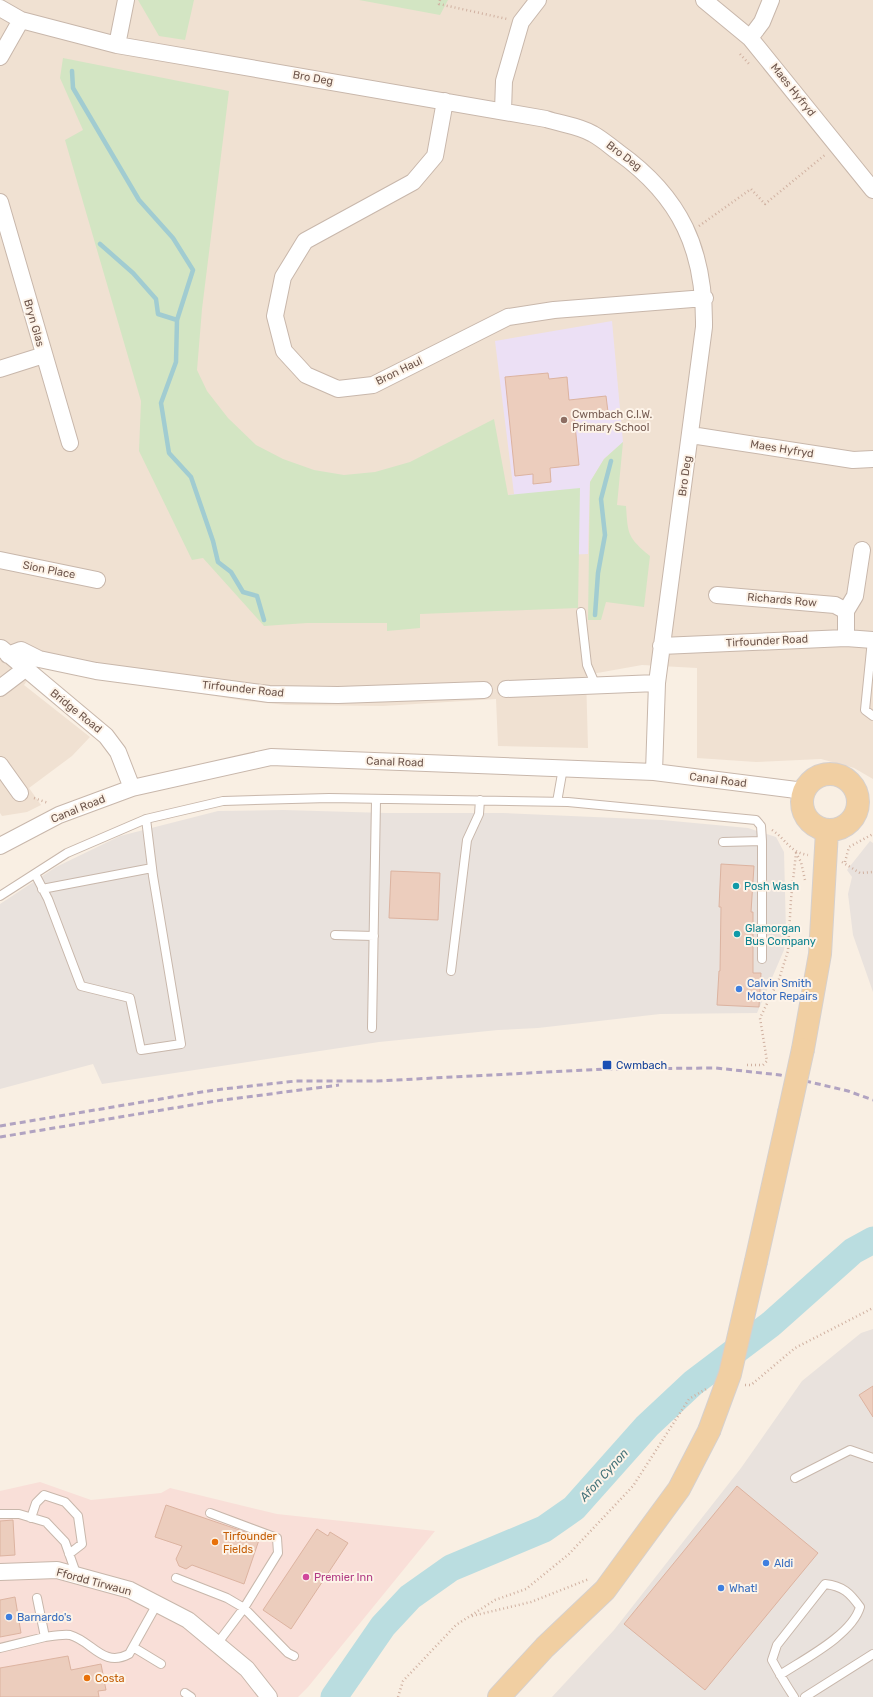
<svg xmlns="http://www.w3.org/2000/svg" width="873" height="1697" font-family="Rubik,sans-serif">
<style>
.residential{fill:#f0e1d2}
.commercial{fill:#f9dfd8}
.industrial{fill:#e9e2dd}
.education{fill:#ece0f5}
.green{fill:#d3e5c3}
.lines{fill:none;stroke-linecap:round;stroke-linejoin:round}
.stream{stroke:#a1ccd1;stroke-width:4.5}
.river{stroke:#badde0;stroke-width:27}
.building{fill:#eccdbd;stroke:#dcb3a0}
.service-casing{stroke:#c8b7ab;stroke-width:10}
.minor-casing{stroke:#c8b7ab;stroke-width:18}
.primary-casing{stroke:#d6d0cd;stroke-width:24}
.path{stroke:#d0b1a1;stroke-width:2.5;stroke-dasharray:1 3;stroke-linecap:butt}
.service{stroke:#fff;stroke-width:8}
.minor{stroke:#fff;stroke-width:16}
.primary{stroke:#f1cfa2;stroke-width:22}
.rail{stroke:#b1a3c1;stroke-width:3;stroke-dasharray:6 4;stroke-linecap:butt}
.primary-bridge-casing{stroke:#d6d0cd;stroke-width:24;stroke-linecap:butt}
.primary-bridge{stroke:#f1cfa2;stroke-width:22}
.education-dot{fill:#8d6e63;stroke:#fdf3e8;stroke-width:1.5}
.culture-dot{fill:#0f9aa8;stroke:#fdf3e8;stroke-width:1.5}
.shop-dot{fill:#3f7fe0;stroke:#fdf3e8;stroke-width:1.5}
.transit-dot{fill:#1a4fb4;stroke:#fdf3e8;stroke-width:1.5}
.food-dot{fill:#e8710a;stroke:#fdf3e8;stroke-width:1.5}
.hotel-dot{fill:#d1479c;stroke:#fdf3e8;stroke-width:1.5}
.labels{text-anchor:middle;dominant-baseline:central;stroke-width:4;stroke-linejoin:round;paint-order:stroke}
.street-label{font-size:11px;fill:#6e564c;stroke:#fdf3e8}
.education-label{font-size:11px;fill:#785e54;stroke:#fdf3e8;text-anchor:start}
.culture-label{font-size:11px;fill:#0d838f;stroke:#fdf3e8;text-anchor:start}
.shop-label{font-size:11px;fill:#366cbe;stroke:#fdf3e8;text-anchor:start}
.transit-label{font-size:11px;fill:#164399;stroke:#fdf3e8;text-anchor:start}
.food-label{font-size:11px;fill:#c56008;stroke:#fdf3e8;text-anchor:start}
.hotel-label{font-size:11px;fill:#b23c85;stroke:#fdf3e8;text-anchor:start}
.water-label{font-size:12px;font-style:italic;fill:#457379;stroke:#fdf3e8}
</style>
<rect width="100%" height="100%" fill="#f9efe3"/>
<path class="residential" d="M0,0H873V779L854,768L821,759L756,762L697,758V668L642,665L586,675L588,748L498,746L496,699L383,706L287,705L245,701L87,675L38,665L24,685L90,737L72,756L29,788L41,805L27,812L2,816L0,813Z"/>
<path class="commercial" d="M40,1482L91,1500L161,1493L170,1488L277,1514L435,1531L308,1687L298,1697H0V1491Z"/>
<path class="industrial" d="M283,810L386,813H503L662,820L748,828L776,837L784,852L786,932L784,950L757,1013L660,1014L538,1028L498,1030L379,1042L102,1084L93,1064L0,1089V904L56,867L120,836L218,811Z
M870,841L873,843V992L853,935L848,894L852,877L847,870Z
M873,1329V1697H552L614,1630L741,1468L802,1381L861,1333Z"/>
<path class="education" d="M612,321L623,442L604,459L590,482L588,554L510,557L508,495L514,494L495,341Z"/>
<path class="green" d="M138,0H194L185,40L159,36Z
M359,0H448L440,15Z
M63,58L229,91L202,309L197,370L207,391L228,418L256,445L283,459L314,470L344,475L375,472L410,462L494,419L508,495L580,488L578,608L420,614V628L387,631V623H307L264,626L203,558L192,560L139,451L141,401L65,140L83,130L60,78Z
M623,442L617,505L626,506C628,534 627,537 650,556L644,607L606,602L601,620H588L590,482L604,459Z"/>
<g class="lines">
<path class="stream" d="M72,71L73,88L139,200L173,238L193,270L177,320L176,362L161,403L169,453L191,477L213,541L218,562L231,572L243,592L257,596L264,620
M100,244L133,273L156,299L158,314L177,320
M595,615L598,573L605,535L601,499L611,461"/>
<path class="river" d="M334,1697L383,1626L410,1597L451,1568L544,1529L574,1508L647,1426L693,1383L771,1324L853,1251L873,1240"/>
</g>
<path class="building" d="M548,373L549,379L567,377L569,400L606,396L608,412L574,415L579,465L550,468L551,482L533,484V474L515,476L505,377Z
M721,864L754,866L751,912H753V973H761L759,1007L717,1005L719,971H720L721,907H719Z
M391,871L440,873L438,920L389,918Z
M873,1386V1417L859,1395Z
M737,1486L818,1553L705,1690L624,1624Z
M166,1505L260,1537L244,1584L192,1565L186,1569L179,1566L176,1559L182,1546L155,1537Z
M13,1520L15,1555L0,1556V1521Z
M317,1529L328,1536L330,1532L348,1543L291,1629L263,1610Z
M15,1597L21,1633L0,1637V1600Z
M68,1656L71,1670L101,1664L106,1690L98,1691L99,1697H0V1668Z"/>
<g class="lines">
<g class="service-casing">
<path id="service" d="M581,612L587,665L596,686
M872,640L865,710L873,716
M557,802L563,768
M723,842L762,841
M35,874L48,899L81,986L130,998L141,1050L181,1044L153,876L146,819
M42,889L152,868
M0,896L67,853L146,819L223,801L329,798L568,802L756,820L761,826L762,841V959
M335,935L374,936
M451,971L467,840L479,814L480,800
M372,1028L376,800
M795,1478L850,1450L873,1458
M210,1513L277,1538L278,1553L244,1608L217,1644
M0,1514H19L46,1522L65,1542L77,1576
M31,1518L36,1503L44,1495L65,1502L78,1516L82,1544L69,1554
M176,1578L227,1598L244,1608L288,1653L294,1656
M45,1637C52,1636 63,1634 70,1635C92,1641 103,1668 129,1654L157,1604
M133,1647L161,1664
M0,1648L45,1637L37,1598
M780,1675C804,1659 852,1635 860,1607C850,1593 843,1586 825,1584L777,1645L772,1660C779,1673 786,1685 794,1697
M185,1693L191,1697
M805,1697L873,1654"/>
</g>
<g class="minor-casing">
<path id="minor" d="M704,0L750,38L873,190
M0,8L21,20L117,45L546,119C561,124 580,126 593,134C602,139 610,146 618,152C681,197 705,250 704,327L657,683L654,772
M750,38L762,22L771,0
M117,45L126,0
M0,57L21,20
M445,101L435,156L413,182L305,241L283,277L275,316L284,351L306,375L338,389L373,385L508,317L554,310L705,298
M503,111L504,81L521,22L538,0
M0,202L70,443
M0,369L44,355
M691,435L853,460L873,459
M0,560L97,580
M717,595L835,605L846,611
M846,638V611L855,596L862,550
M661,646L846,638L873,640
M1,648L106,736L118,752L132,788
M8,655L21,650L39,659L96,671L269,694L338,695L484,690
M0,688L25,669
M506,689L657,683
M0,765L20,793
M0,846L59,815L132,788L271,757L654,772L804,791
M0,1572L57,1570L130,1590L188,1620L247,1669L269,1697"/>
</g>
<g class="primary-casing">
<path id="primary" d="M802 802a28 28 0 1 1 56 0a28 28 0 1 1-56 0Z
M803,1049L820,954L827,831
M756,1261L789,1113
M499,1697L545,1647L605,1590L679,1489L709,1431"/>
</g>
<path class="path" d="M440,0L439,4L507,19
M740,54L750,65
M699,226L751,189L765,204L826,154
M34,798L48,803
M772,830C787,840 789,852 808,855
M842,862L860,873L873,872
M845,862L849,847L873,834
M747,1065H763L767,1061L760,1018L779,979L788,951L791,899L796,853L801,862L805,880
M745,1385H751L795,1348L873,1308
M472,1616L531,1602L589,1579
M398,1697L403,1681L456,1625L495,1600L526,1589L569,1554L633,1486L689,1399L706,1389"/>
<use href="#service" class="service"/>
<use href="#minor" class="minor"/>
<use href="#primary" class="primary"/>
<path class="rail" d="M0,1126L214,1090L296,1081H377L605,1069L716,1068L780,1075L848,1091L873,1100
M0,1137L216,1101L339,1085"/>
<g class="primary-bridge-casing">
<path id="primary-bridge" d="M789,1113L803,1049
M709,1431L730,1374L756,1261"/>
</g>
<use href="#primary-bridge" class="primary-bridge"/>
</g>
<circle class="education-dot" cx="564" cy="420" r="4"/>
<g class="culture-dot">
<circle cx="736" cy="886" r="4"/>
<circle cx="737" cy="934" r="4"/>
</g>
<g class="shop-dot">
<circle cx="739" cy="989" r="4"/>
<circle cx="766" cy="1563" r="4"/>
<circle cx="721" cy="1588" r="4"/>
<circle cx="9" cy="1617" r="4"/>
</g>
<rect class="transit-dot" x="602" y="1060" width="10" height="10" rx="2"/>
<g class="food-dot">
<circle cx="215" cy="1542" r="4"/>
<circle cx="87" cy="1678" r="4"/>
</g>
<circle class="hotel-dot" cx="306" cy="1577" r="4"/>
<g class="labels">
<g class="street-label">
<text transform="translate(313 78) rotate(10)">Bro Deg</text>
<text transform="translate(793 90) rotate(51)">Maes Hyfryd</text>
<text transform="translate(624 156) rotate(37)">Bro Deg</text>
<text transform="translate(34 323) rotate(74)">Bryn Glas</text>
<text transform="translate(399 371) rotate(-26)">Bron Haul</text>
<text transform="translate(782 449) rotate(9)">Maes Hyfryd</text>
<text transform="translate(685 476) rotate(-82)">Bro Deg</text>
<text transform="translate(49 570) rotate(11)">Sion Place</text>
<text transform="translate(782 600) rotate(5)">Richards Row</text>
<text transform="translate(767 641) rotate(-3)">Tirfounder Road</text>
<text transform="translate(243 689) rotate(6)">Tirfounder Road</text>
<text transform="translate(76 711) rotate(39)">Bridge Road</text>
<text transform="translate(395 762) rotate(2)">Canal Road</text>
<text transform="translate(718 780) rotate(7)">Canal Road</text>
<text transform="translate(78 809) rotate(-22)">Canal Road</text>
<text transform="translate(94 1582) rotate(15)">Ffordd Tirwaun</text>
</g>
<g class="education-label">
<text x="572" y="414">Cwmbach C.I.W.<tspan x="572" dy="13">Primary School</tspan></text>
</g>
<g class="culture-label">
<text x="744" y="886">Posh Wash</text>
<text x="745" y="928">Glamorgan<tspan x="745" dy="13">Bus Company</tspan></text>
</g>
<g class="shop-label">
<text x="747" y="983">Calvin Smith<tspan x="747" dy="13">Motor Repairs</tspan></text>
<text x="774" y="1563">Aldi</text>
<text x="729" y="1588">What!</text>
<text x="17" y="1617">Barnardo's</text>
</g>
<g class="transit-label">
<text x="616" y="1065">Cwmbach</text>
</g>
<g class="food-label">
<text x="223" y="1536">Tirfounder<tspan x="223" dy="13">Fields</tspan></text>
<text x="95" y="1678">Costa</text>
</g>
<g class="hotel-label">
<text x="314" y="1577">Premier Inn</text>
</g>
<g class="water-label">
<text transform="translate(604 1475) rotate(-48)">Afon Cynon</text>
</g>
</g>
</svg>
